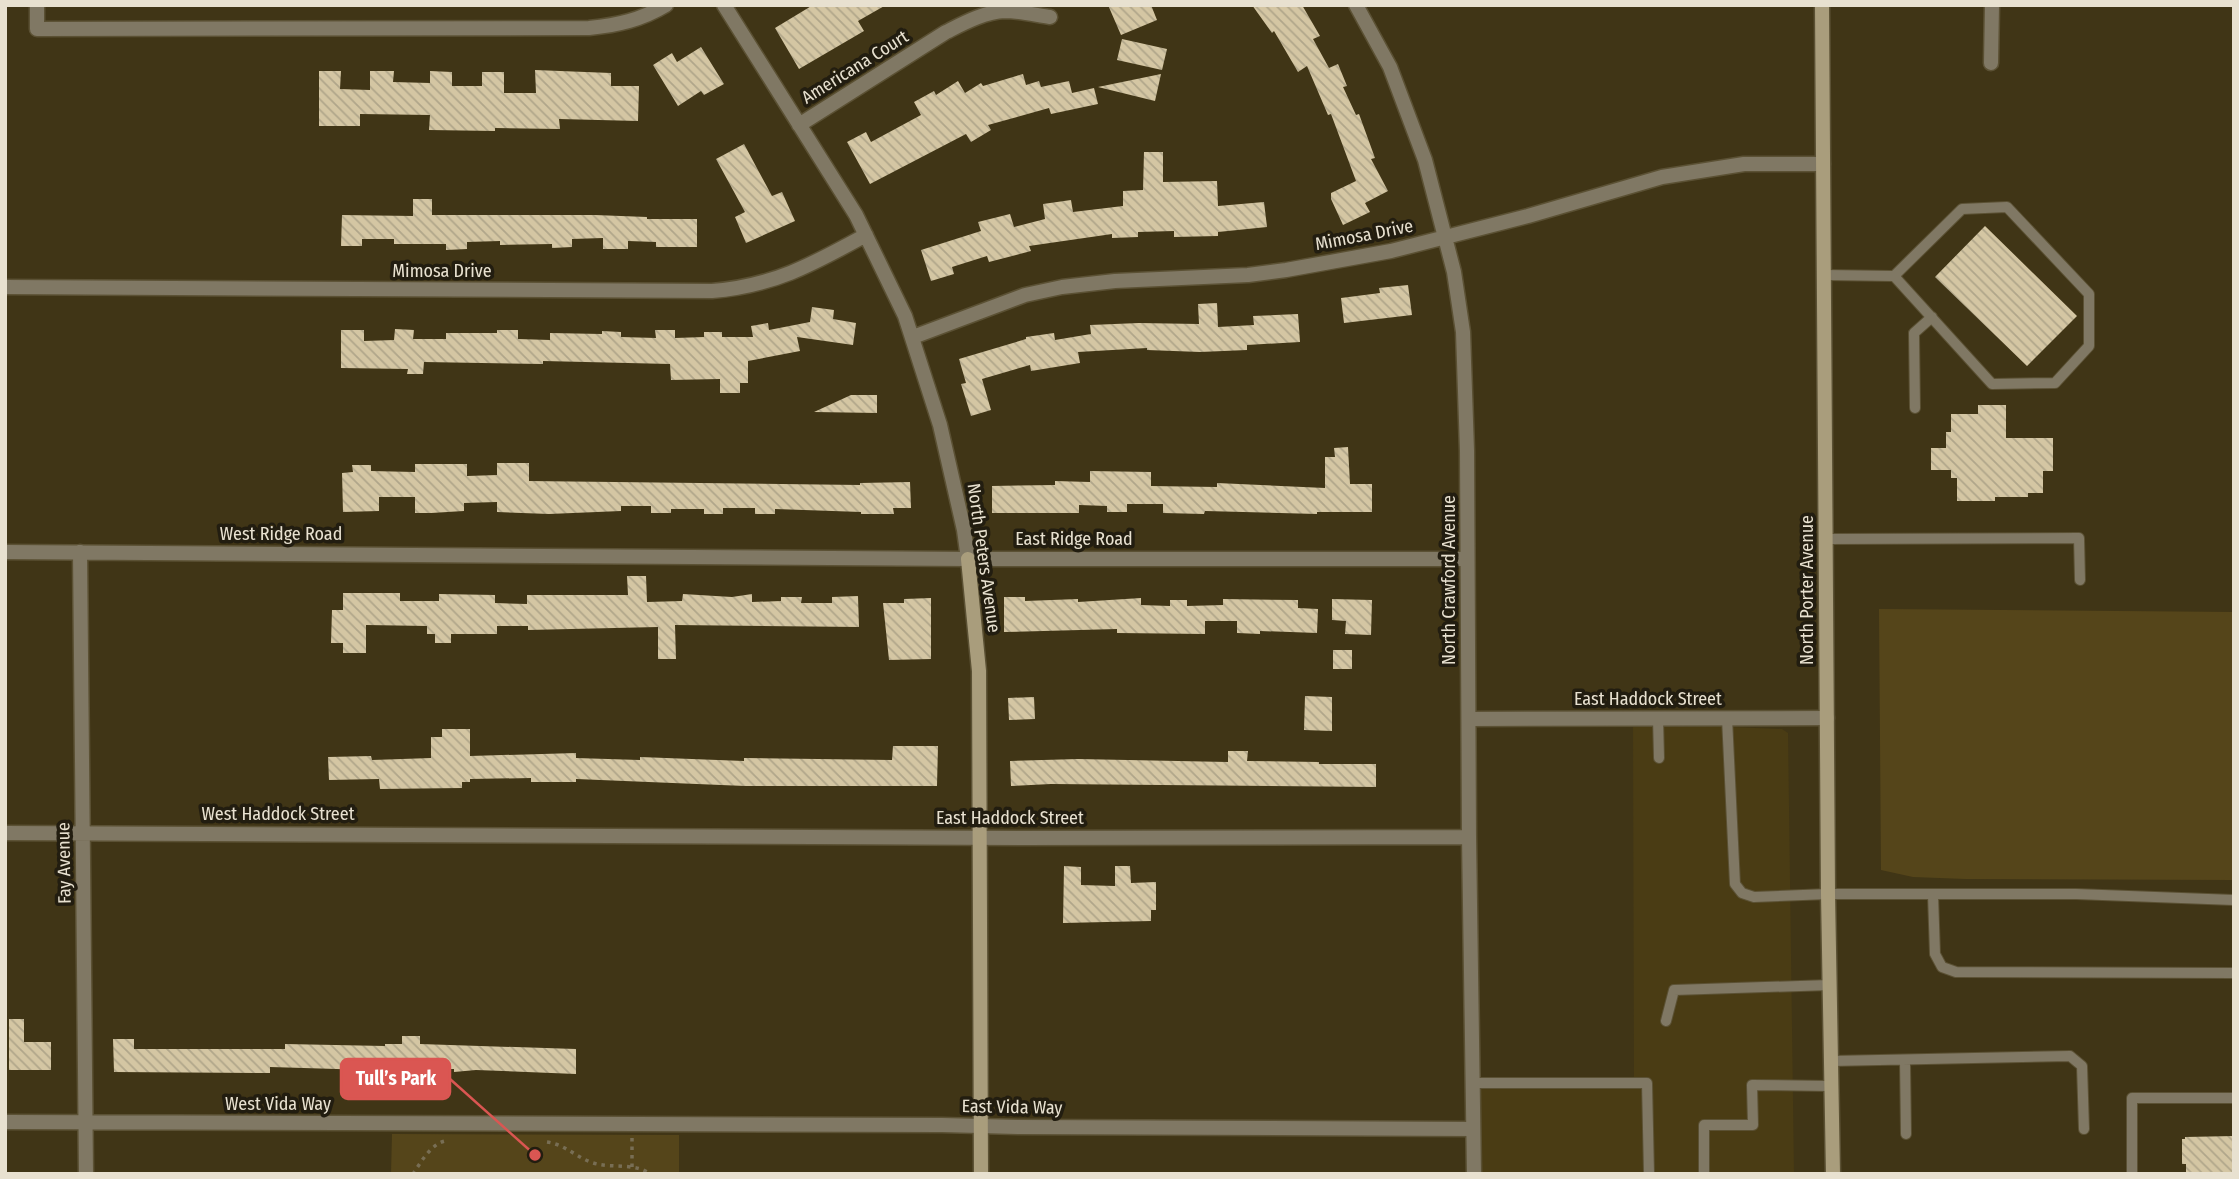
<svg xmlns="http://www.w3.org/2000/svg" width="2239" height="1179" font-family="'Fira Sans Condensed',sans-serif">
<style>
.built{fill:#4a3c14}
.green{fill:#55451a}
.building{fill:url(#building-back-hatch)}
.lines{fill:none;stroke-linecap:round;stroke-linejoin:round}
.lane-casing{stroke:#5b5134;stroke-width:12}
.street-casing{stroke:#5b5134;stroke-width:17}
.secondary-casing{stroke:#5b5134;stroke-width:17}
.path{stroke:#786e54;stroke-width:3.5;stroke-dasharray:3.5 5;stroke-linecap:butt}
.lane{stroke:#807864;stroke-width:10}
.street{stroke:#807864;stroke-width:14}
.secondary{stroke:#a99d7c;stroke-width:14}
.labels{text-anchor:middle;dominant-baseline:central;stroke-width:7;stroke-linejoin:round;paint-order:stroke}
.street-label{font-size:18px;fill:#e8e1d0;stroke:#221d10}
.leader{fill:none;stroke:#da5652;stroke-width:2.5}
.callout-dot{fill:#da5652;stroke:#221d10;stroke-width:2.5}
.callout{fill:#da5652;stroke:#da5652;stroke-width:2.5}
.callout-label{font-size:19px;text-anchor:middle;font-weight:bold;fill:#fff}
</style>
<defs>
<pattern id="building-back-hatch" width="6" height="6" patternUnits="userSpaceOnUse" patternTransform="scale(1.75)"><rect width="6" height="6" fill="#d4c6a3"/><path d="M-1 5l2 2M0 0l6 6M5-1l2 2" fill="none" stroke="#b0a68a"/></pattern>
</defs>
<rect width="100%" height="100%" fill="#403516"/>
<path class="built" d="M1633,723L1782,729L1788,733L1794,1174H1478L1477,1088L1634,1086Z"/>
<path class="green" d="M1879,609L2234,612V880L1966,879L1913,877L1881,870Z
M392,1134L679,1135V1174H391Z"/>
<path class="building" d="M813,5H886L858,21L864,31L799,69L775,28Z
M1108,5H1151L1157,20L1121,35Z
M1252,5H1302L1320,36L1313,39L1329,68L1338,64L1347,86L1343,87L1356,115L1359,114L1375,158L1371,159L1388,191L1365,203L1370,212L1343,225L1331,199V193L1356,181L1331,114L1328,115L1307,66L1298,72L1274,31L1272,33Z
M1122,39L1167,49L1162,70L1117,60Z
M701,47L724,84L704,95L701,91L678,106L653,65L672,53L677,62Z
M535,70L611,73V86H639L638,121L559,119L560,129L495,128V131L429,130L430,115L360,114V126H319V71H341L340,89L370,90V71H394L393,82L430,83V71L452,72V86H482V72H504V93H536Z
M1023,74L1026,85L1039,81L1041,87L1069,81L1072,93L1094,88L1098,104L1051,114L1049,108L988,125L991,130L971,142L966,134L870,184L847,142L866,132L871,142L921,115L914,102L934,91L936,95L958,81L965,93L981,83L983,86Z
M1161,74L1155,101L1098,87Z
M744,144L772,196L782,192L795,221L746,243L735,217L745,212L716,159Z
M1144,152H1163V182L1217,181L1218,206L1264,202L1267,227L1218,232V236L1174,237V231L1138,232V237L1112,238V234L1029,246L1031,251L989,262L987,256L952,267L954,274L931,281L921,250L981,231L978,222L1010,214L1014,227L1045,219L1043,204L1071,200L1073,212L1123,206V191L1143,190Z
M413,199H432V215H595L647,217V219H697V247H656V242L628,241V249H603V238L572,239V247L552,248V244L500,245V241L467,242V249L446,250V244H394V239H362V246H341L342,215L413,216Z
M1985,226L2077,316L2027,366L1935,277Z
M1408,285L1412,315L1344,323L1341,298L1380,293L1379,288Z
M1217,303L1218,327L1254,325L1253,316L1298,314L1300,342L1247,345V350L1200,352L1147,350V348L1078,352L1080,363L1031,371L1030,365L982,379L991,410L971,416L961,384L966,383L959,359L1026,339V337L1054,333L1055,340L1091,334L1090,325L1139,323L1199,324L1198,304Z
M812,307L834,310L833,319L856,323L853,345L797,337L800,351L748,361V383H740V393H720V379L671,380L670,364L543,361V364L424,362L423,374H407L408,369L341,368V330H364V341L394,340L395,329L414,330L413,339H446V333H497V330H518V339L550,340V333L602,334V331L621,332V337L656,338L655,330H675V338L704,337V332H722V337H753L751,326L768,323L769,330L810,322Z
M851,395H877V413L814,412Z
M1978,405H2006V438H2053V471H2043V493H2028V497H1995V501H1957V478H1951V470H1931V448H1946V432H1951V414H1978Z
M1348,447L1350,484H1372V512H1317V514L1205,511L1204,514L1163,513V504H1127V512H1107V506L1079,505V513H992V486L1055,485V481L1090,482V471L1151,472V486L1217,487V483L1325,488V457H1335L1334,448Z
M497,463H529V481L860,485V483L910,482L911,508H893L894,514H861V512L775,509V514H755V508H723V514H704V509H671V513H651V506H621V511L549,514L497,512V502L464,503V511L431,513H415V497H379V511L343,512L342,473L353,472L352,465H371V471L415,472V464H467V476L497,475Z
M627,576H646L647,602L682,601L683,594L732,597L752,594V602L781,601V597H802L801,603H832V597L858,596L859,627L675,625L676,659H658V627L528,630V626H497V634H451V643H435V634H427V626L366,625V653H343V643H331L332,610H343V593H400V601H439V594L495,595V603L527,604V595H628Z
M1004,597H1025V601L1078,599V602L1141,598V605L1170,606V600H1187V606L1223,605V599L1298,600V608L1318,609L1317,633L1260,631V634L1237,633V621H1205V634L1117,633V629L1004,632Z
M931,598V659L889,660L883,603H904V599Z
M1332,599L1372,600L1371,635L1345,634L1346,621L1332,620Z
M1333,650H1352V669H1333Z
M1305,696L1332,697V731L1304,730Z
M1034,697L1035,719L1009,720L1008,698Z
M442,729H470V756L576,753V758L640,760V757L744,761V758L892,760L893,746H938L937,786H745L576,779V782H531V778L470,779V782H462V788L380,789L379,779L329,780L328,757L371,756L372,760L431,758V737H442Z
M1228,751H1248L1247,761L1319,762V764H1376V787L1051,784L1011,786L1010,761L1078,759L1228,762Z
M1064,866L1081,867V885L1115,886V866H1130L1131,883L1156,882V910H1151V921L1063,923Z
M9,1019H24V1042H51V1070H9Z
M402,1036H420V1044L576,1049V1074L476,1070L454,1072V1069H432V1067H404L403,1071L270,1067V1073L114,1072L113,1039H134V1049H285V1044L385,1046V1044H402Z
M2234,1136V1174H2186V1164H2182V1139H2185V1137Z"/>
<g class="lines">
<g class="lane-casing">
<path id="lane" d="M1824,275L1894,276L1992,384L2055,383L2089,346V294L2007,207L1962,209L1894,276
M1915,408L1914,333L1932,317
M1826,539L2079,538L2080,580
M1658,718L1659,758
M1727,718L1735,884L1742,893L1754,897L1828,894H2076L2234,900
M1933,895L1935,954L1942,967L1956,972L2234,973
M1666,1021L1674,990L1830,985
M1831,1061L2070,1056L2082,1066L2084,1129
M1905,1061L1906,1134
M1473,1083H1647L1649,1174
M1704,1174V1125H1753L1752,1085L1831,1086
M2132,1174V1098H2234"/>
</g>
<g class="street-casing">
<path id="street" d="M37,5V29L589,28C618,25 641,20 666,5
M724,5L856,215L905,316L940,425L964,530L968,559
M1356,5L1390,67L1425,160L1454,272L1463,332L1467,451L1469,837L1474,1174
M1991,63L1992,5
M799,125L946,32C964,23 984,12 1005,11C1020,11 1036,15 1050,17
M5,287L712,291C774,286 813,264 866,235
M913,337L1025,295L1062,287L1115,281L1248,275L1286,270L1391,251L1528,216L1662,177L1744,164H1823
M5,552L968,559H1467
M80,552L86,1174
M1469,719L1827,718
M5,833L1019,838L1469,837
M5,1122L942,1125L1019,1127L1473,1129"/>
</g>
<g class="secondary-casing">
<path id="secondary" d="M1822,5L1828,894L1833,1174
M968,559L979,671L981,1174"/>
</g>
<path class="path" d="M547,1142C567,1145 579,1160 597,1164C614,1168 636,1163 650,1174
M632,1167V1138
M413,1174C421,1162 431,1144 445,1141"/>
<use href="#lane" class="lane"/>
<use href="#street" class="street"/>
<use href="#secondary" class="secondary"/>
</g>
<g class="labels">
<g class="street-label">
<text transform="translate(855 67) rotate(-32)">Americana Court</text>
<text transform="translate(1364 235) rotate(-11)">Mimosa Drive</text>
<text x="442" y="271">Mimosa Drive</text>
<text x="281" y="534">West Ridge Road</text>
<text x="1074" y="539">East Ridge Road</text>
<text transform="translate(984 558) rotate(82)">North Peters Avenue</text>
<text transform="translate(1449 580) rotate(-90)">North Crawford Avenue</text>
<text transform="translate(1807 590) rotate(-90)">North Porter Avenue</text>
<text x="1648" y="699">East Haddock Street</text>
<text x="278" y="814">West Haddock Street</text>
<text x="1010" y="818">East Haddock Street</text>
<text transform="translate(64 863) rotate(-91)">Fay Avenue</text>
<text x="278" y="1104">West Vida Way</text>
<text transform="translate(1012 1107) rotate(1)">East Vida Way</text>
</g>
</g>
<path class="leader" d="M535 1155L450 1079"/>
<circle class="callout-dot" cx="535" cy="1155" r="7"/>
<rect class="callout" x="341" y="1059" width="109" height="40" rx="7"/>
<g class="callout-label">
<text x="396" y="1085">Tull’s Park</text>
</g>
<rect width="2239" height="1179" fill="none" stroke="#e8e1d0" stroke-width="14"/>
</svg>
